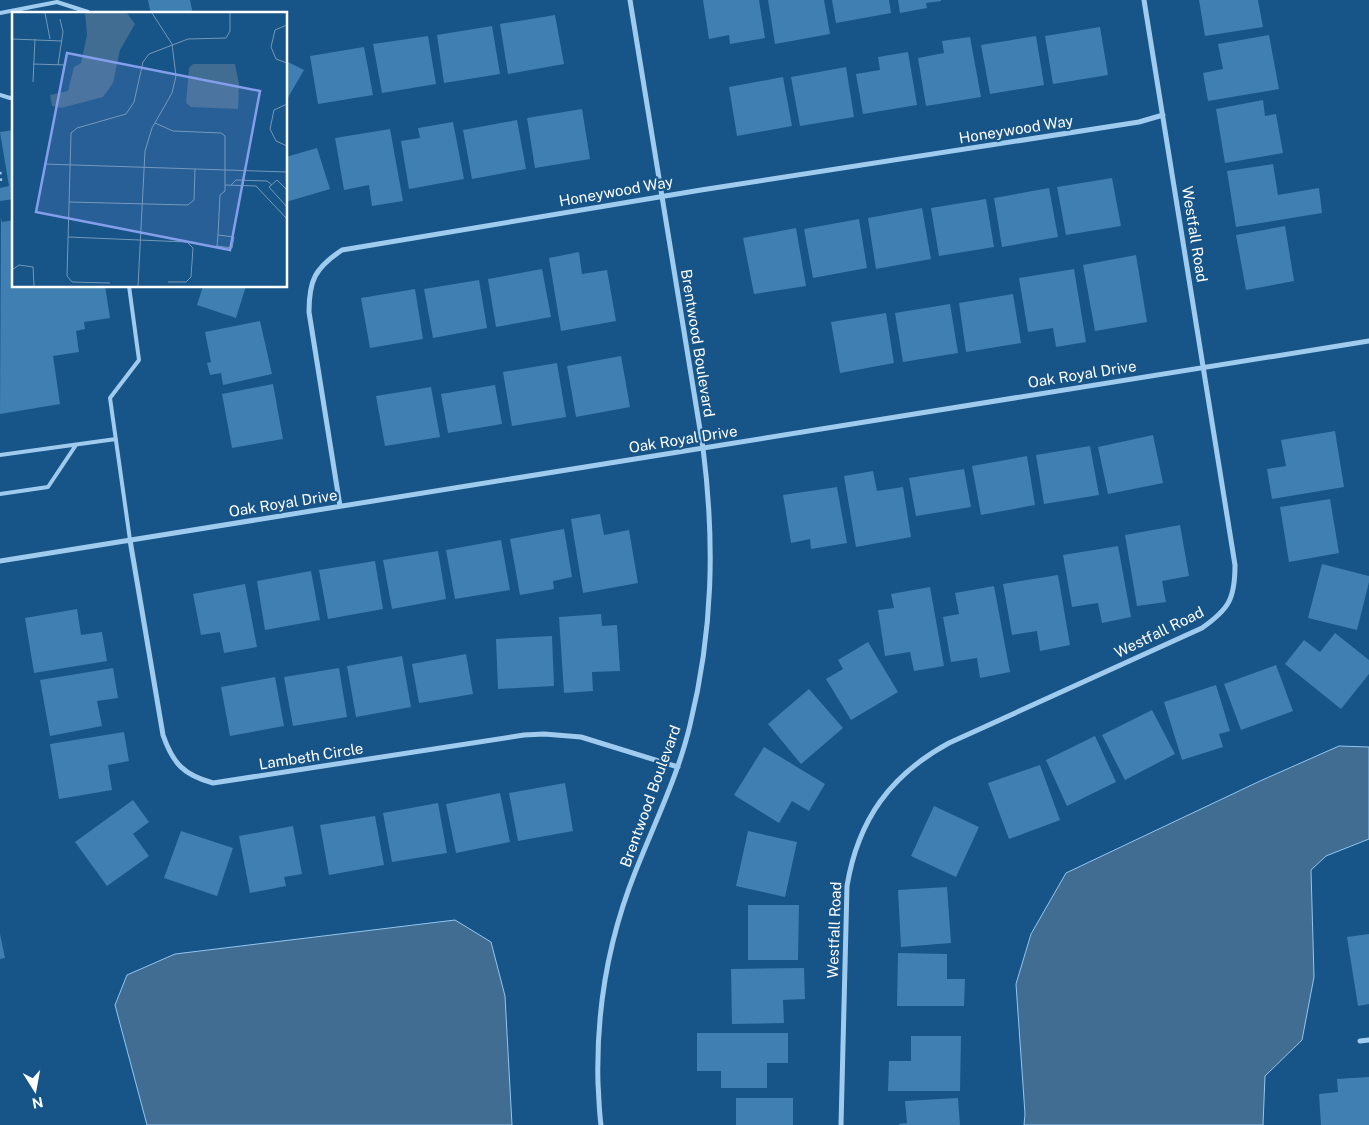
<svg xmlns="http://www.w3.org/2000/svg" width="1369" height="1125" font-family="'Public Sans',sans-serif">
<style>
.water{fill:#416d93;stroke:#91c7f0}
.building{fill:#407fb1}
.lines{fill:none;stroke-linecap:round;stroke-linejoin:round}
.path{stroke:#9fcbee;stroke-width:3;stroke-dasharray:2.5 4;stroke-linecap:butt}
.lane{stroke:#9fcbee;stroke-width:4}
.street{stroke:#9fcbee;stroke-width:5}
.labels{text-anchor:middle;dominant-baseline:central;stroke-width:4.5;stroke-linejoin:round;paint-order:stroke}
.street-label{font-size:15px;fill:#fff;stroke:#175488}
.inset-road{fill:none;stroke:#7498b8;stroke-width:1}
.view{fill:#839eea;fill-opacity:0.15;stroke:#839eea;stroke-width:2.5}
.inset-edge{fill:none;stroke:#fff;stroke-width:2.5}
</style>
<rect width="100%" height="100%" fill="#175488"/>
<path class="water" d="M1339,746L1369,747V839L1326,856L1311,870L1314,977L1302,1040L1265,1076L1263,1125H1024L1025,1114L1016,984L1031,934L1066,873L1260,781Z
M455,920L491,942L505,996L512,1125H147L115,1005L127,975L175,954Z"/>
<path class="building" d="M148,0H190L193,14H151Z
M703,0H759L765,38L730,44L729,35L709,39Z
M768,0H824L830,34L775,44Z
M832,0H889L891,13L836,23Z
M898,0H941V1L926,3L927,8L900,13Z
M1199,0H1258L1263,27L1205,36Z
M555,15L564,64L508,74L500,24Z
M492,26L500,74L444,83L437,35Z
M1100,27L1108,75L1053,84L1045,36Z
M1269,35L1279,89L1208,101L1203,73L1223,69L1218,44Z
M428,36L436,84L382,93L373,44Z
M1036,36L1044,85L990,94L981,45Z
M970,37L981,97L926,106L918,58L944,53L942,41Z
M364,47L373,95L318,104L310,56Z
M908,52L917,105L863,114L856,74L880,70L878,57Z
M286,61L304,70L286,101Z
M846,67L854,117L800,126L791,77Z
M783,77L792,126L737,136L729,87Z
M1263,100L1265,116L1276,114L1283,153L1225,163L1216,109Z
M582,109L590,159L535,168L527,118Z
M517,120L526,169L472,179L463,130Z
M453,122L464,179L409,189L401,141L420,138L418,128Z
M390,129L403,201L372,206L369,185L344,190L335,138Z
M14,130V199L0,201V188L9,186L0,132Z
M317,148L330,189L286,202V157Z
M1273,164L1278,195L1319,188L1322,213L1236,227L1227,171Z
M1112,178L1121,226L1066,235L1057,187Z
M1049,188L1058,237L1002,247L994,198Z
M986,199L994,247L939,256L931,208Z
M922,208L931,259L876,269L868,218Z
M1,218L2,222L14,220V286H105L110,318L84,322L85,329L76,331L79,352L53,356L60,404L0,414Z
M859,219L867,268L813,278L804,229Z
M1285,226L1294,281L1246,290L1236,235Z
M796,228L806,286L754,294L743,238Z
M579,252L582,274L607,270L616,321L561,331L549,258Z
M1136,255L1147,322L1095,331L1083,265Z
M542,269L551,317L496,327L488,279Z
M1074,269L1086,342L1056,347L1053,328L1028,332L1019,278Z
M479,280L487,328L433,338L424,289Z
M203,286H246L236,318L197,305Z
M415,289L423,339L370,348L361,298Z
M1013,294L1021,343L966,352L959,303Z
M950,304L958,353L903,362L895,313Z
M886,313L894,363L840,373L831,322Z
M260,321L272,374L223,385L221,373L210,375L207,363L211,362L205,332Z
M621,356L630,407L576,417L567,366Z
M557,363L566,417L512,426L503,372Z
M273,384L283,439L232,448L222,394Z
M495,385L502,424L448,433L441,394Z
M431,387L440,437L385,446L376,396Z
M1335,431L1344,487L1272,499L1267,469L1286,466L1281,440Z
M1153,435L1163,483L1108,494L1098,447Z
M1090,446L1099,495L1044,504L1036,455Z
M1027,456L1035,505L981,515L972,466Z
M964,469L971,507L916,516L909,478Z
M873,471L877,491L903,487L911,537L856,547L844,476Z
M837,487L847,543L811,549L810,539L791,543L783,495Z
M1330,499L1339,553L1289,562L1280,507Z
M600,514L604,535L629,530L638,583L583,593L571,519Z
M1180,525L1189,576L1162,581L1166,602L1137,606L1125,535Z
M564,529L572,577L553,581L554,589L520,595L510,539Z
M501,540L510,590L455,599L446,550Z
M1118,546L1131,617L1102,623L1098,603L1072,607L1063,555Z
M438,551L446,599L392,609L383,560Z
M375,561L383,609L328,619L319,570Z
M1322,564L1369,576V582L1357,630L1308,618Z
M311,571L320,620L265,630L257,581Z
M1058,575L1070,645L1040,651L1037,631L1012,635L1003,584Z
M245,584L257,647L224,653L220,632L201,635L193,594Z
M994,586L1010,672L980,678L977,658L951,662L943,617L959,614L955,593Z
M930,587L944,666L914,671L910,652L885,656L878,610L894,608L891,594Z
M77,609L81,635L102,632L107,661L34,673L25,618Z
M601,614L602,626L617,625L620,671L592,672L593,691L564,693L559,617Z
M1335,633L1369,660V674L1341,709L1285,664L1304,640L1320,652Z
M552,636L554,686L498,689L496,639Z
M868,642L898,692L851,720L826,679L843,669L838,660Z
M466,654L473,694L419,703L412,664Z
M402,656L411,707L356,717L347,666Z
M1276,665L1293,711L1241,730L1224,684Z
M113,668L118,698L97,701L102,726L50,736L40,680Z
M339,668L347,717L293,726L284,677Z
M275,677L284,726L230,736L221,687Z
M1216,685L1230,731L1219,734L1223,747L1182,760L1164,702Z
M809,689L843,728L801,764L768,724Z
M1152,710L1175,754L1125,780L1102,735Z
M124,732L129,761L108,765L112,790L59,799L50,744Z
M1095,736L1116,782L1067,806L1046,760Z
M764,747L825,784L809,811L792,801L779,823L734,795Z
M1040,765L1060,820L1009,839L988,783Z
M565,783L573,831L518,841L509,793Z
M500,793L510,842L456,853L446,804Z
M133,800L149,822L133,834L149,856L107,886L75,842Z
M438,803L447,853L392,862L383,813Z
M934,806L979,827L956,877L911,856Z
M375,816L384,865L329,875L320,825Z
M293,826L302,874L284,877L286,886L250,893L239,836Z
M181,831L233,848L217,896L164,878Z
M748,831L797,842L785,897L736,886Z
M947,887L951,943L901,947L898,890Z
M748,905H799L798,960H748Z
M0,934L5,958L0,959Z
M1369,934V1004L1358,1006L1347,937Z
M898,953L947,954V979H965L964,1006H897Z
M804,968L805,999L783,1000L784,1023L732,1024L731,969Z
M697,1033H788V1063H767V1088H721V1071H697Z
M911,1036H961L960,1091H888L889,1061H911Z
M1369,1077V1125H1321L1319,1094L1338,1092L1337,1079Z
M736,1098H793V1125H736Z
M958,1098L960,1125H899V1124L907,1123L905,1101Z"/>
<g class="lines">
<path class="path" d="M0,172L1,183H0"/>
<path class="lane" d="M0,13L57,2L88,12V14
M0,95L10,98L14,97
M129,286L139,360L110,398L130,540
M0,455L116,439
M0,494L48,487L76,445"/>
<path class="street" d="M340,506L309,312C309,280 315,268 342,250L701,190L1139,122L1163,115
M130,540L163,735C173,764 184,775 213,783L524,735L544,734L581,737L678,767
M0,561L1369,341
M1360,1041L1369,1040
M601,1125C599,1111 599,1097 598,1084C596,1011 609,937 636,870C655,822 678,776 690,725C713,631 715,543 703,448L630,0
M841,1125L847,886C858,820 890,775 949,743L1202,628C1229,609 1235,599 1235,565L1144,0"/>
</g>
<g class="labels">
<g class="street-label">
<text transform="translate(1016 129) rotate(-9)">Honeywood Way</text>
<text transform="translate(616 191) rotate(-10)">Honeywood Way</text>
<text transform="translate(1195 234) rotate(81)">Westfall Road</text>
<text transform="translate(698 343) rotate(81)">Brentwood Boulevard</text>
<text transform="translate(1082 374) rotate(-9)">Oak Royal Drive</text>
<text transform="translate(683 439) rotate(-9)">Oak Royal Drive</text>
<text transform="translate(283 503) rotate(-9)">Oak Royal Drive</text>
<text transform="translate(1159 632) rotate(-26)">Westfall Road</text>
<text transform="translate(311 756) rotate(-9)">Lambeth Circle</text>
<text transform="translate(650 796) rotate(-70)">Brentwood Boulevard</text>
<text transform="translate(834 930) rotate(-88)">Westfall Road</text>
</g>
</g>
<g transform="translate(12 12)">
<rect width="275" height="275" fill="#175488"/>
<path d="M73,1H115L123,12L108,38L101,71L91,85L49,96L40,94L38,83L56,79L62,55L69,51L75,23ZM181,52H223L227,72L226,97L179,95L174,91L177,56Z" fill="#416d93"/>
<path class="inset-road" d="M33,1L38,27M275,13L263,18L259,35L264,47L275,51M0,27L50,29M21,52L54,53M46,53L51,20L48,7M21,70L23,27M275,92L262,98L258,117L264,129L275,134M143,111L161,119L209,121L213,124V179L208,183L206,223L205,234L220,236L222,225L206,223M32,152L275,160M213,173L244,174L275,207M219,173L224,168L255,169L260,173M275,178L265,168L257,175L275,195M57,190L176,193L182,188L183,157M56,225L175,230L181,236L179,265L174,270H156M0,258L7,253L21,255L22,274M98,271L60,270L55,264L59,121L65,116L114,102L122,90L131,50L137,42L176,27L214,26L218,19V1M126,274L133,139L140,116L160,81L164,64L160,32L140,1"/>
<path class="view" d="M55,41L248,79L218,238L24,200Z"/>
<rect width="275" height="275" class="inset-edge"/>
</g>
<g transform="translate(35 1090) rotate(169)" stroke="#175488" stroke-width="4" paint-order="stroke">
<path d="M0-4L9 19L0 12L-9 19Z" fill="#ffffff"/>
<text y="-8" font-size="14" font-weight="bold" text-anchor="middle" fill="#ffffff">N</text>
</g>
</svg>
